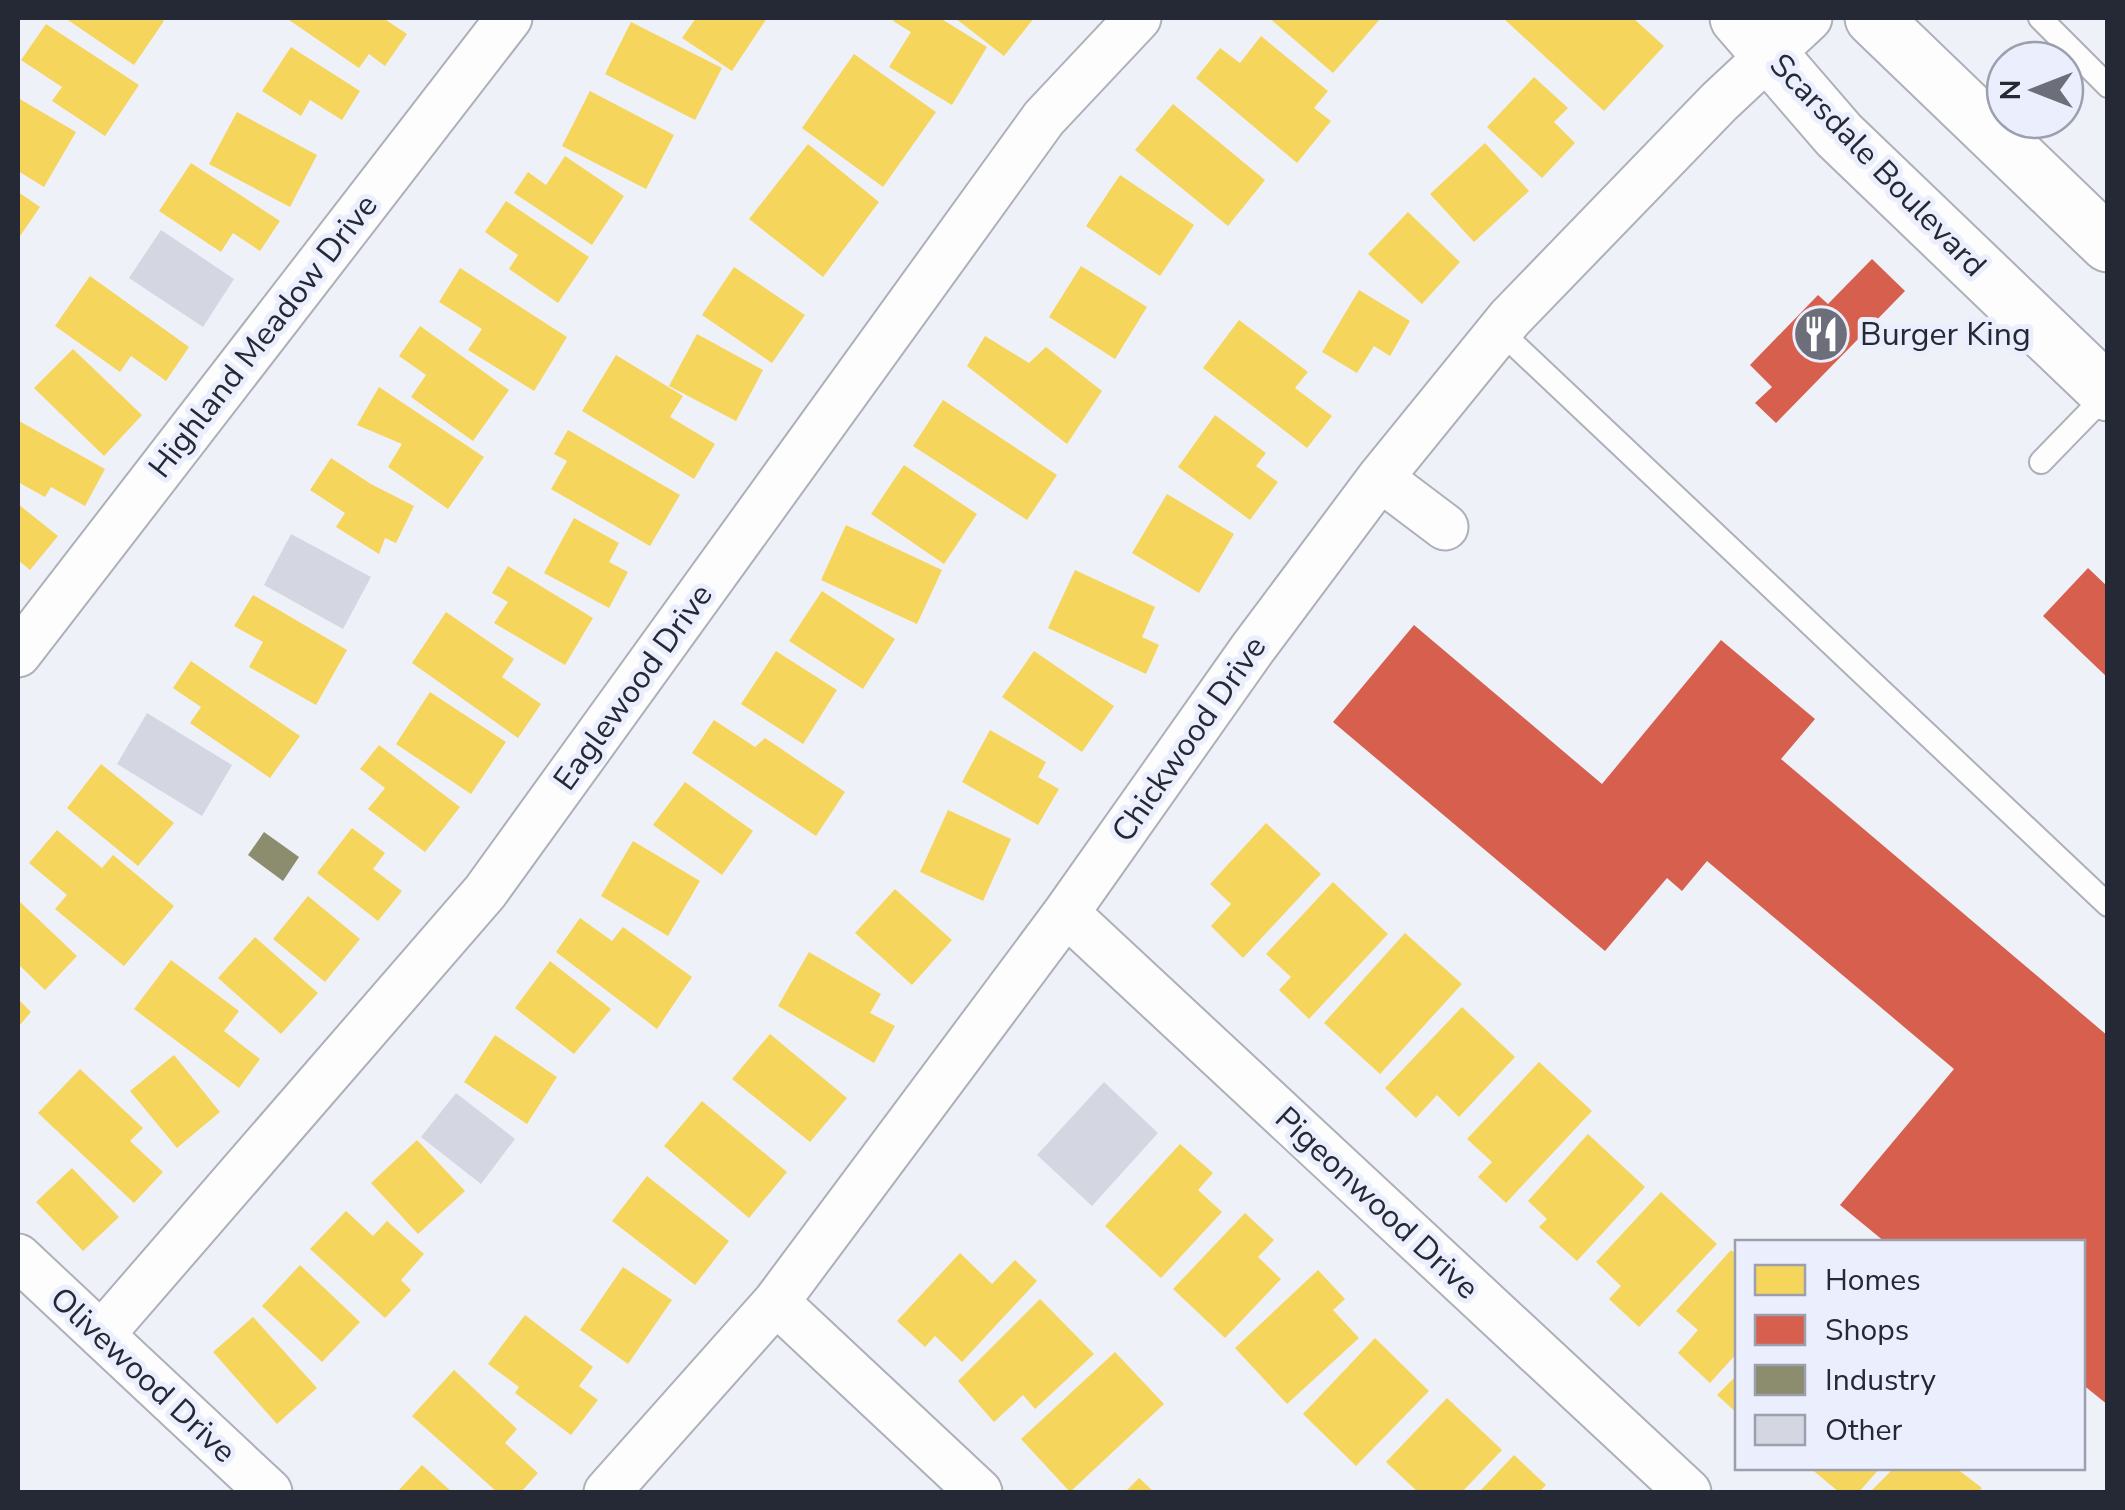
<svg xmlns="http://www.w3.org/2000/svg" width="2125" height="1510" font-family="'Nunito Sans',sans-serif">
<style>
.homes{fill:#f6d55c}
.shops{fill:#d6604d}
.industry{fill:#8c8c6e}
.building{fill:#d4d7e1}
.lines{fill:none;stroke-linecap:round;stroke-linejoin:round}
.lane-casing{stroke:#aeb0b9;stroke-width:26}
.street-casing{stroke:#aeb0b9;stroke-width:49}
.secondary-casing{stroke:#aeb0b9;stroke-width:59}
.lane{stroke:#fdfdfe;stroke-width:22}
.street{stroke:#fdfdfe;stroke-width:45}
.secondary{stroke:#fdfdfe;stroke-width:55}
.labels{text-anchor:middle;dominant-baseline:central;stroke-width:10;stroke-linejoin:round;paint-order:stroke}
.street-label{font-size:32px;fill:#252835;stroke:#ebeffd}
.poi-label{font-size:32px;fill:#252835;stroke:#ebeffd;text-anchor:start}
</style>
<rect width="100%" height="100%" fill="#eff1f9"/>
<path class="homes" d="M65,18H158L164,21L134,65Z
M291,18H383L407,34L385,66L369,54L359,68L289,20Z
M696,18H767L732,71L682,38Z
M895,18H940L987,47L952,105L889,67L911,32L893,21Z
M955,18H1034L1004,56Z
M1269,18H1381L1333,73Z
M1503,18H1633L1664,46L1604,111Z
M631,22L722,68L695,120L605,74Z
M46,24L139,85L105,136L52,101L62,87L21,60Z
M1261,36L1328,91L1314,108L1331,121L1297,163L1196,78L1220,48L1240,63Z
M291,47L360,91L342,120L310,100L301,116L262,91Z
M854,54L936,112L883,187L802,128Z
M1534,77L1568,108L1554,122L1575,143L1542,178L1487,127Z
M590,91L674,135L646,189L562,146Z
M18,98L76,132L44,187L18,171Z
M1173,104L1265,180L1228,226L1135,150Z
M237,112L317,155L290,207L209,164Z
M1485,143L1529,191L1474,242L1430,194Z
M808,144L879,202L823,277L749,219Z
M565,156L624,196L592,245L514,193L528,172L546,185Z
M191,163L280,221L260,251L233,233L221,252L159,211Z
M1120,175L1194,225L1160,276L1086,226Z
M18,192L40,207L18,239Z
M506,201L589,257L558,303L509,269L518,255L485,232Z
M1408,212L1460,262L1422,304L1368,254Z
M1081,266L1147,307L1115,359L1049,317Z
M734,267L805,315L772,363L702,315Z
M460,268L567,337L534,391L468,350L482,329L439,302Z
M90,276L189,347L166,381L131,356L120,372L55,326Z
M1359,290L1410,321L1390,356L1374,346L1357,373L1322,352Z
M1239,320L1308,372L1295,388L1332,416L1307,448L1203,368Z
M420,326L509,390L473,441L411,397L426,375L399,356Z
M697,334L763,370L736,421L669,386Z
M985,336L1029,363L1046,347L1102,391L1067,444L967,366Z
M73,349L142,415L104,456L34,388Z
M616,355L683,396L670,417L715,444L694,479L582,411Z
M379,387L484,457L448,509L388,467L402,444L357,425Z
M943,400L1057,475L1027,520L913,446Z
M1215,415L1266,453L1256,466L1278,482L1250,520L1178,467Z
M19,421L105,469L85,506L51,487L45,497L18,482Z
M568,430L680,495L650,546L551,489L567,461L554,454Z
M331,458L371,484L414,506L396,543L385,538L379,554L336,527L345,513L310,490Z
M904,465L977,514L944,564L871,514Z
M1167,494L1234,534L1199,593L1132,553Z
M18,504L58,536L30,570L18,560Z
M574,518L619,543L609,562L628,572L609,608L544,573Z
M846,525L942,570L917,624L821,580Z
M508,566L593,618L565,665L494,623L508,602L492,593Z
M1075,570L1155,607L1142,637L1159,645L1146,674L1048,628Z
M822,591L895,639L863,689L789,641Z
M253,595L347,650L316,705L249,667L263,642L234,626Z
M446,612L514,659L502,677L541,704L518,738L412,663Z
M776,651L837,690L803,744L741,704Z
M1034,651L1114,706L1082,752L1002,697Z
M191,661L300,736L270,778L190,723L201,707L173,688Z
M430,692L506,742L471,794L396,744Z
M714,720L755,747L765,738L845,792L816,836L692,753Z
M990,730L1046,762L1038,777L1059,789L1038,825L962,782Z
M379,745L460,807L425,852L368,809L385,788L360,769Z
M101,764L174,823L138,866L67,808Z
M685,782L753,831L722,875L653,825Z
M948,810L1011,839L983,901L920,872Z
M1266,823L1321,874L1243,958L1211,926L1231,904L1210,884Z
M352,828L385,853L373,869L402,891L378,921L317,873Z
M57,830L102,868L113,855L174,906L124,966L55,909L67,895L29,863Z
M633,841L700,881L668,936L601,896Z
M1333,882L1388,934L1309,1019L1279,990L1291,977L1266,954Z
M895,889L952,940L912,985L855,933Z
M308,896L360,939L325,982L273,939Z
M18,900L77,956L45,990L18,964Z
M580,918L612,941L623,927L692,977L657,1029L556,952Z
M1405,933L1462,984L1380,1074L1324,1023Z
M255,937L318,993L281,1034L218,978Z
M809,952L881,994L870,1013L895,1026L874,1063L778,1006Z
M171,960L239,1011L224,1031L260,1059L239,1088L134,1009Z
M550,961L611,1009L574,1054L515,1008Z
M18,999L31,1012L18,1027Z
M1462,1007L1515,1057L1459,1117L1437,1095L1416,1118L1385,1088Z
M770,1034L847,1098L810,1142L732,1079Z
M495,1035L557,1077L527,1124L464,1082Z
M174,1055L220,1112L177,1148L130,1091Z
M1539,1062L1592,1111L1506,1203L1478,1177L1492,1162L1467,1139Z
M80,1069L143,1128L130,1141L163,1172L134,1203L38,1113Z
M702,1101L787,1172L749,1218L664,1146Z
M1588,1134L1645,1187L1577,1261L1539,1227L1547,1219L1528,1201Z
M417,1140L465,1191L418,1234L371,1183Z
M1180,1144L1213,1173L1198,1190L1222,1212L1161,1278L1105,1226Z
M72,1168L119,1217L83,1251L36,1202Z
M647,1176L729,1241L695,1285L612,1221Z
M1661,1192L1717,1244L1639,1327L1609,1299L1621,1286L1596,1262Z
M346,1211L373,1236L387,1221L424,1254L401,1280L411,1290L385,1318L310,1249Z
M1245,1213L1274,1240L1258,1257L1281,1279L1225,1338L1173,1289Z
M1731,1250L1738,1256V1352L1710,1383L1678,1353L1698,1330L1676,1311Z
M960,1253L992,1284L1015,1260L1037,1281L962,1362L935,1336L925,1347L897,1321Z
M300,1265L360,1322L322,1362L262,1306Z
M623,1267L672,1300L628,1364L580,1330Z
M1318,1270L1345,1299L1333,1310L1359,1338L1287,1404L1235,1348Z
M1040,1299L1094,1354L1035,1409L1023,1395L994,1422L958,1381Z
M525,1315L593,1367L579,1386L598,1400L571,1435L515,1393L519,1387L488,1364Z
M253,1317L317,1388L277,1424L213,1352Z
M1375,1338L1429,1391L1356,1466L1303,1414Z
M1115,1352L1164,1404L1070,1492L1021,1439Z
M454,1370L517,1429L505,1443L538,1473L521,1492H497L412,1416Z
M1738,1374V1414L1717,1395Z
M1447,1398L1502,1450L1462,1492H1418L1386,1462Z
M1514,1455L1546,1485L1539,1492H1479Z
M422,1465L452,1492H397Z
M1810,1468H1880L1859,1492H1839Z
M1894,1468H1956L1982,1488L1978,1492H1870Z
M1139,1478L1154,1492H1125Z"/>
<path class="shops" d="M1872,259L1905,291L1776,423L1755,403L1772,387L1750,365L1818,295L1828,304Z
M2088,568L2108,587V678L2043,616Z
M1414,625L1602,784L1721,640L1815,719L1781,759L2108,1036V1405L2082,1384V1242H1885L1840,1205L1954,1069L1707,861L1682,891L1667,878L1605,951L1333,722Z"/>
<path class="industry" d="M264,832L299,857L283,881L248,855Z"/>
<path class="building" d="M161,230L234,279L203,327L129,278Z
M291,534L371,577L343,629L264,585Z
M147,713L232,765L202,816L117,764Z
M1104,1082L1158,1133L1092,1206L1037,1155Z
M456,1093L515,1139L481,1184L421,1137Z"/>
<g class="lines">
<g class="lane-casing">
<path id="lane" d="M2040,18L2108,86
M1500,331L2108,905
M2041,462L2108,393"/>
</g>
<g class="street-casing">
<path id="street" d="M1380,478L1445,527
M18,654L509,18
M1066,913L1688,1492
M18,1257L269,1492
M776,1302L979,1492
M101,1335L485,892L1044,118L1138,18
M607,1492L776,1302L1066,913L1253,648L1380,478L1510,318L1719,102L1809,18"/>
</g>
<g class="secondary-casing">
<path id="secondary" d="M1738,18L1839,135L2108,393
M1873,18L2108,244"/>
</g>
<use href="#lane" class="lane"/>
<use href="#street" class="street"/>
<use href="#secondary" class="secondary"/>
</g>
<defs>
<g id="restaurant-disc" transform="scale(2.875)"><circle r="9.5" fill="#6c6e7a" stroke="#ebeffd"/><path d="M-5-6h1v4h1v-4h1v4h1v-4h1v5L-1.5 .5V6h-2V.5L-5-1ZM5-6V6H3V1.5H1.5Q1.5-4 5-6Z" fill="#fff"/></g>
</defs>
<g fill-rule="evenodd">
<use href="#restaurant-disc" x="1821" y="334"/>
</g>
<g class="labels">
<g class="street-label">
<text transform="translate(1878 165) rotate(46)">Scarsdale Boulevard</text>
<text transform="translate(263 336) rotate(-52)">Highland Meadow Drive</text>
<text transform="translate(633 687) rotate(-54)">Eaglewood Drive</text>
<text transform="translate(1189 739) rotate(-55)">Chickwood Drive</text>
<text transform="translate(1377 1203) rotate(43)">Pigeonwood Drive</text>
<text transform="translate(143 1375) rotate(43)">Olivewood Drive</text>
</g>
<g class="poi-label">
<text x="1860" y="334">Burger King</text>
</g>
</g>
<rect width="2125" height="1510" fill="none" stroke="#252835" stroke-width="40"/>
<rect x="1735" y="1240" width="350" height="230" fill="#ebeffd" stroke="#9c9fad" stroke-width="2.5"/>
<rect x="1755" y="1265" width="50" height="30" fill="#f6d55c" stroke="#9c9fad" stroke-width="2.5"/>
<text x="1825" y="1290" font-size="30" fill="#252835">Homes</text>
<rect x="1755" y="1315" width="50" height="30" fill="#d6604d" stroke="#9c9fad" stroke-width="2.5"/>
<text x="1825" y="1340" font-size="30" fill="#252835">Shops</text>
<rect x="1755" y="1365" width="50" height="30" fill="#8c8c6e" stroke="#9c9fad" stroke-width="2.5"/>
<text x="1825" y="1390" font-size="30" fill="#252835">Industry</text>
<rect x="1755" y="1415" width="50" height="30" fill="#d4d7e1" stroke="#9c9fad" stroke-width="2.5"/>
<text x="1825" y="1440" font-size="30" fill="#252835">Other</text>
<g transform="translate(2035 90) rotate(270)"><circle r="48" fill="#ebeffd" stroke="#9c9fad" stroke-width="2.5"/>
<path d="M0-8L18 38L0 25L-18 38Z" fill="#6c6e7a"/>
<text y="-15" font-size="28" font-weight="bold" text-anchor="middle" fill="#252835">N</text>
</g>
</svg>
